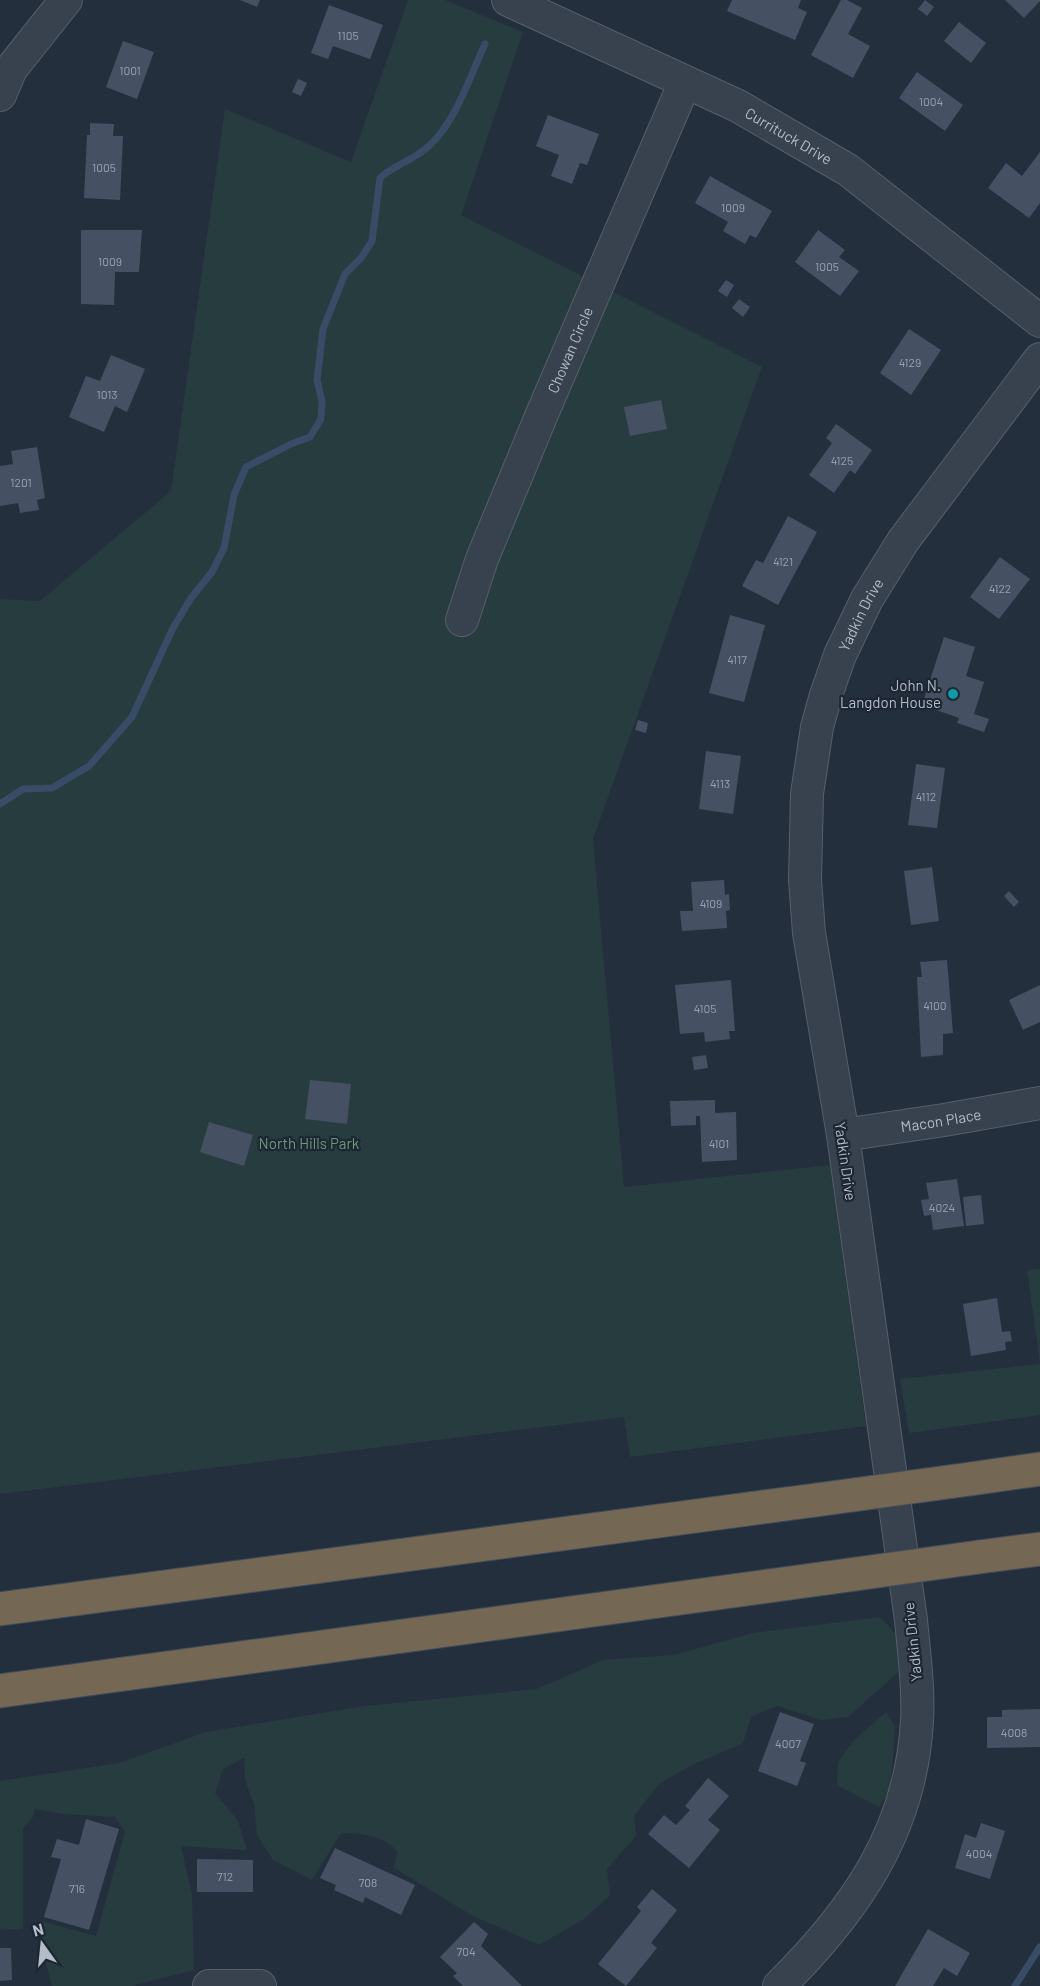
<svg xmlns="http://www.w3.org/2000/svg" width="1040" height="1986" font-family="Barlow,sans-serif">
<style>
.green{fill:#263c3f}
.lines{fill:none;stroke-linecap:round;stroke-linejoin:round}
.stream{stroke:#394c67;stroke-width:7}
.building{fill:#455162}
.minor-casing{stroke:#565f6c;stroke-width:34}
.highway-casing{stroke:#434c59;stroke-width:35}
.minor{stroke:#38414e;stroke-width:32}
.highway{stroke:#746855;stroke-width:33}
.highway-bridge-casing{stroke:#434c59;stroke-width:35;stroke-linecap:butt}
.highway-bridge{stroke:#746855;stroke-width:33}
.culture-dot{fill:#0f9aa8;stroke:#1d2633;stroke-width:2}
.labels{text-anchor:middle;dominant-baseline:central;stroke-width:4.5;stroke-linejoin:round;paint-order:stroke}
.number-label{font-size:12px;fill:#98a1af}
.street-label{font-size:15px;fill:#b4bcc9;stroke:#1d2633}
.poi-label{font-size:15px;fill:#b4bcc9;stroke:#1d2633;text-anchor:end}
.park-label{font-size:15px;fill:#6b9a76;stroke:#1d2633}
</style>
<rect width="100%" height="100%" fill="#242f3e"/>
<path class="green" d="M408,0H445L523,32L461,215L762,367L593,839L624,1187L830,1165L866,1426L630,1457L624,1417L0,1494V599L40,601L171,491L225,109L351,162Z
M1040,1269V1363L1027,1270Z
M1040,1364V1415L909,1433L900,1379Z
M880,1617L895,1633L903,1668L848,1717L821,1720L777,1706L751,1717L743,1743L690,1766L658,1785L634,1816L636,1836L607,1869L610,1895L584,1919L539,1945L471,1915L393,1867L398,1853C387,1836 360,1833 341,1833L312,1880L273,1860L257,1835L254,1804L245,1780L244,1758L223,1769L215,1793L238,1821L247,1850L181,1846L192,1895L194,1970L131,1986H52L44,1956L41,1921L96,1936L125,1832L115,1817L64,1814L35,1809L33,1817L23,1828V1929L0,1930V1781L119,1763L206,1732L365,1706L537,1689L603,1660L674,1655L753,1633Z
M886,1712L895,1727L893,1759L889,1792L879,1807L837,1785L838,1762L853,1741Z"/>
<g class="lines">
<path class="stream" d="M0,804L23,789L52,788L89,766L132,717L173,628L191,598L212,572L224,548L234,495L246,467L291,444L310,437L321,419L322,401L317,380L323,329L345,274L361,258L372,241L380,178C395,164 415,160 430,145C456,121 470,76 485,44
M1015,1986L1040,1947"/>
</g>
<path class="building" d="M240,0H260L257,7Z
M732,0H801L798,8L807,12L795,40L727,11Z
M841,0H847L862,8L848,34L870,46L853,78L811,55Z
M925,0L934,7L927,16L918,9Z
M1005,0H1040V1L1024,18Z
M329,5L383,25L370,59L333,46L328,59L311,53Z
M959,22L986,43L971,63L944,41Z
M123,41L154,52L137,99L106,87Z
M917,72L963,105L945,131L899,98Z
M298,79L307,83L301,96L292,92Z
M548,115L599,134L587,165L580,163L572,184L551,176L559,155L536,146Z
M90,123L114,124L113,136H123L120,200L84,198L87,135H90Z
M1040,152V203L1029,218L988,188L1006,163L1022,176Z
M710,176L772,211L756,238L750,235L745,244L723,231L728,222L695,203Z
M81,230H142L139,272H115L114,305L81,304Z
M818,230L845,250L839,257L859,271L840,296L795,262Z
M726,280L734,285L727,297L718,291Z
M739,299L750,307L743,317L732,308Z
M909,329L941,350L911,395L880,373Z
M111,355L145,369L127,412L115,406L104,432L69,417L86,376L100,381Z
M661,400L667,429L630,436L624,407Z
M836,424L872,450L855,474L850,470L834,493L809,475L832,443L826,438Z
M37,447L45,498L37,500L39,510L20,513L18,503L0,506V466L13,464L11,451Z
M788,516L817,532L778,605L742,586L756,560L763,563Z
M1000,557L1030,579L999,619L970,597Z
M730,615L765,625L744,702L709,693Z
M944,637L975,647L966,676L984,682L974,714L989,719L984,732L957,723L959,718L922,705Z
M638,720L648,723L646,733L635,730Z
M706,751L741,756L733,814L699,809Z
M916,764L945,768L937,828L908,825Z
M932,867L939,921L911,925L904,871Z
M724,880L725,895L729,894L730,910L726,911L727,928L682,931L680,911H693L691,882Z
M1009,891L1019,902L1014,907L1004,896Z
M947,960L953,1033L943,1034V1055L921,1057L917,977H922L920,962Z
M731,980L735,1031H729L730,1039L705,1042L704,1032L680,1034L675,985Z
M1040,985V1022L1023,1030L1009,1000Z
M706,1055L708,1068L694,1070L692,1057Z
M310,1080L351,1084L347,1124L305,1119Z
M715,1100V1113L736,1112L737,1160L702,1162L700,1116H696V1125L671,1126L670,1101Z
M209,1122L253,1135L244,1166L200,1152Z
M957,1179L964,1226L933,1230L931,1215L924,1216L921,1200L929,1199L926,1183Z
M981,1195L984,1224L966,1226L963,1197Z
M997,1298L1002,1332L1010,1331L1012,1341L1005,1342L1006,1350L971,1356L963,1304Z
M1040,1709V1747L987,1748V1717H1002V1710Z
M780,1712L814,1724L800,1761L806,1763L797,1786L758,1771Z
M708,1778L729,1796L708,1820L720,1830L689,1868L648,1834L664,1815L676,1825L690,1810L685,1806Z
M86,1819L119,1829L89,1930L44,1917L61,1859L51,1857L57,1839L79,1845Z
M981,1823L1005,1831L990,1879L955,1868L965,1834L976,1838Z
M335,1848L415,1885L401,1915L365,1897L363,1903L334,1890L336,1885L320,1878Z
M197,1859L253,1860V1892H197Z
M652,1889L677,1910L651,1943L657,1948L626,1986L598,1964L641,1911L637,1907Z
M474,1922L488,1934L481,1946L522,1986H463L453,1976L457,1973L440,1957Z
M928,1929L970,1953L957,1976L944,1968L933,1986H895Z
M0,1948H11L12,1980L0,1981Z"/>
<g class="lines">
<g class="minor-casing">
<g id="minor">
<path id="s1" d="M508,0L738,106L848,170L1040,321"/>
<path d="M0,95L11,69L66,0"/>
<path id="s2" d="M462,620L482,559L542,414L685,82"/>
<path id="s3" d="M843,1135L944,1120L1040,1103"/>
<path d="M209,1986H260"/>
<path id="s4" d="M779,1986C855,1911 911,1831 917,1721C919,1687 914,1654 911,1620L843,1135L809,933L805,880L807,794L817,727L826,695L840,655L867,599L903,541L1040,359"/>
</g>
</g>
<g class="highway-casing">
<path id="highway" d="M970,1479L1040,1469
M979,1557L1040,1549
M0,1609L816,1500
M0,1691L827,1578"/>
</g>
<use href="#minor" class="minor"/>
<use href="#highway" class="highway"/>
<g class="highway-bridge-casing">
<path id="highway-bridge" d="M816,1500L970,1479
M827,1578L979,1557"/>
</g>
<use href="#highway-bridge" class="highway-bridge"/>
</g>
<circle class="culture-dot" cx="953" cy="694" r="6"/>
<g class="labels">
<g class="number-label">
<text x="348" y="35">1105</text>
<text x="130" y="70">1001</text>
<text x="931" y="101">1004</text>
<text x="104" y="167">1005</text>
<text x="733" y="207">1009</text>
<text x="110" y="261">1009</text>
<text x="827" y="266">1005</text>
<text x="910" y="362">4129</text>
<text x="107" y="394">1013</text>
<text x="842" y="460">4125</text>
<text x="21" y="482">1201</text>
<text x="783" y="561">4121</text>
<text x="1000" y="588">4122</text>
<text x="737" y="659">4117</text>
<text x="720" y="783">4113</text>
<text x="926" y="796">4112</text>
<text x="711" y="903">4109</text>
<text x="935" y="1005">4100</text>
<text x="705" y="1008">4105</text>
<text x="719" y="1143">4101</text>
<text x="942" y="1207">4024</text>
<text x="1014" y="1732">4008</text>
<text x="788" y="1743">4007</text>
<text x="979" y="1853">4004</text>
<text x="225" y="1876">712</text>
<text x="368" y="1882">708</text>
<text x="77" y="1888">716</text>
<text x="466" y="1951">704</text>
</g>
<g class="street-label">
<text stroke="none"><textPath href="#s1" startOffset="312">Currituck Drive</textPath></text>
<text stroke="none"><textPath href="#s2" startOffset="291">Chowan Circle</textPath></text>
<text stroke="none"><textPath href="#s4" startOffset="1430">Yadkin Drive</textPath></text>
<text stroke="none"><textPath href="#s3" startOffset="99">Macon Place</textPath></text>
<text transform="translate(846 1161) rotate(82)">Yadkin Drive</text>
<text transform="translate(912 1642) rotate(-96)">Yadkin Drive</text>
</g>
<g class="poi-label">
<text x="941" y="685">John N.<tspan x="941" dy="17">Langdon House</tspan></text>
</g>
<g class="park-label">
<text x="309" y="1143">North Hills Park</text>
</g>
</g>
<g transform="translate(42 1944) rotate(345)" stroke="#1d2633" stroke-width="4.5" paint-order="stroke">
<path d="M0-4.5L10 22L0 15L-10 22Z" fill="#b4bcc9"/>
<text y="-9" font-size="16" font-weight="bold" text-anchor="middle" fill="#b4bcc9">N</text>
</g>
</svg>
